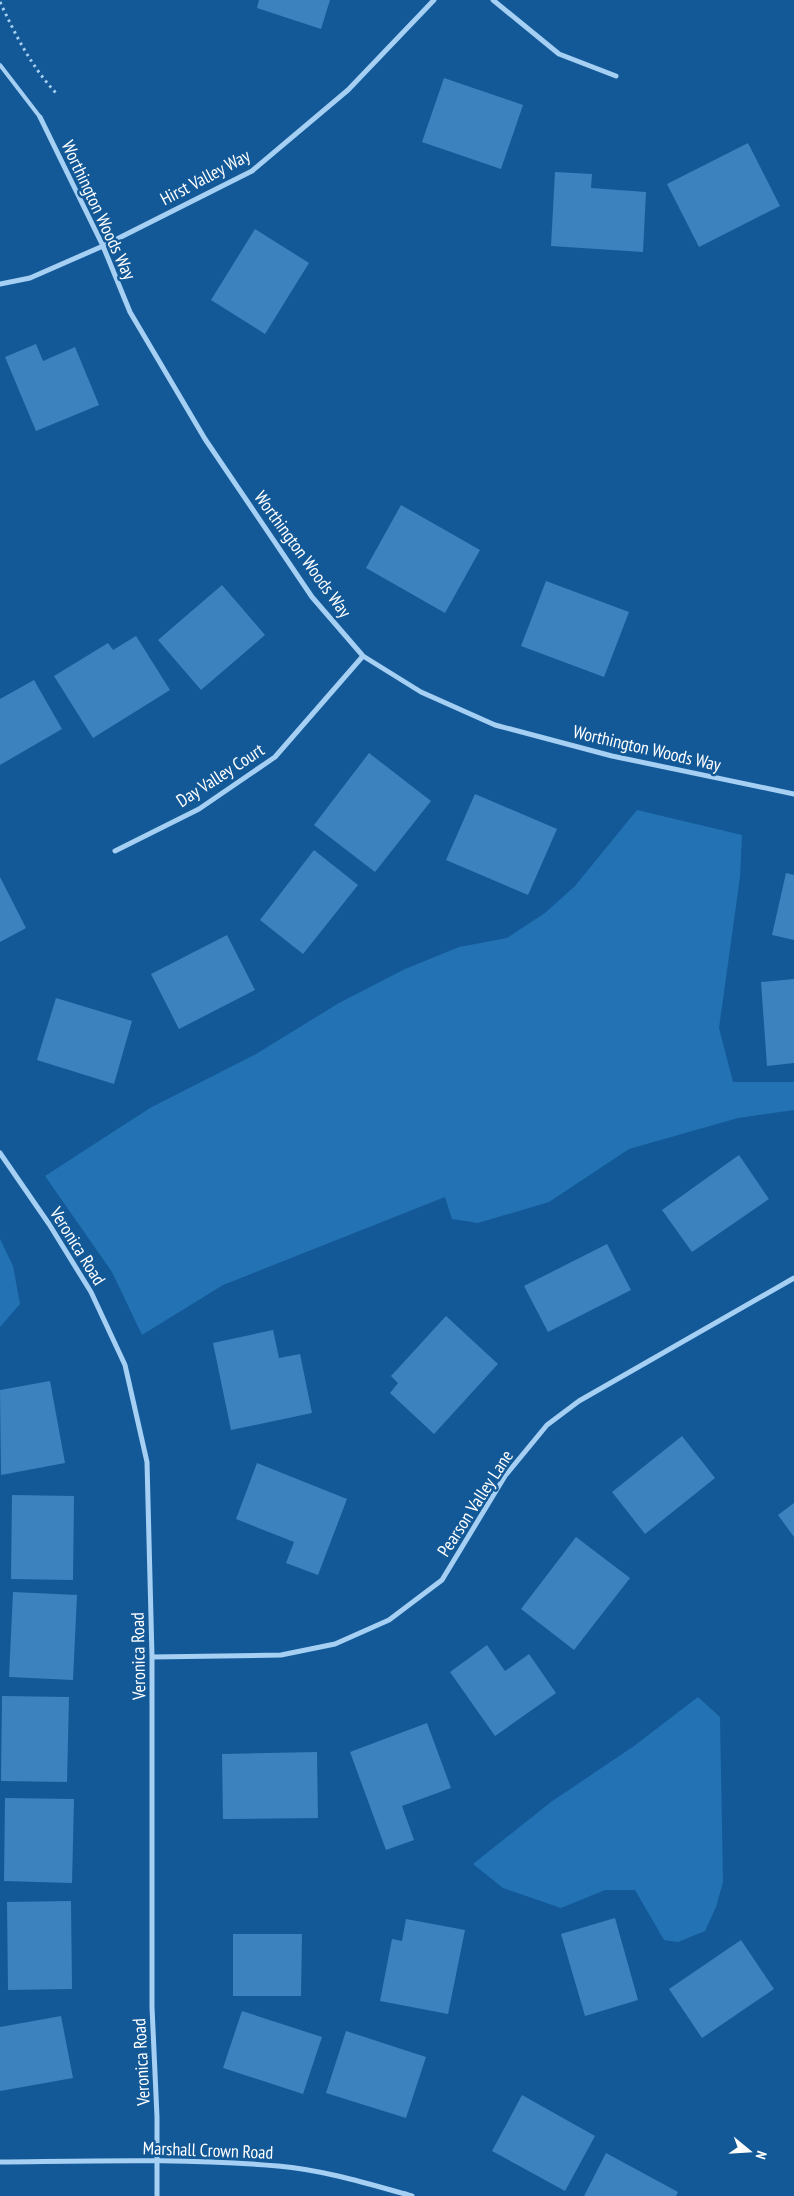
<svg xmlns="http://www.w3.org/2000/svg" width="794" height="2196" font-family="'PT Sans Narrow',sans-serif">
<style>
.green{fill:#2272b4}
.building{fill:#3c82bf}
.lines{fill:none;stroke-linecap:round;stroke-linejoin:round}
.path{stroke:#a5cff3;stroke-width:3;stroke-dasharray:2.5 4;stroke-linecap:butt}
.lane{stroke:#a5cff3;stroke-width:4}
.street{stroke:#a5cff3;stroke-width:5}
.labels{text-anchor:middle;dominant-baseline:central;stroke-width:5;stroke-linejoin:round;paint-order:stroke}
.street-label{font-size:18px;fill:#fff;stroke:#135997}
</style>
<rect width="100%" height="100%" fill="#135997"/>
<path class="green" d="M637,810L742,835L740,877L719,1028L733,1082H794V1110L738,1118L629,1149L549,1202L478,1223L452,1219L445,1197L223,1285L142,1335L112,1272L45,1176L150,1108L256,1054L339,1003L405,969L459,947L507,938L545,913L575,886Z
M0,1239L13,1266L20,1304L0,1327Z
M698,1697L720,1717L723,1882L716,1907L705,1931L678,1942L664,1940L635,1890H605L561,1908L503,1888L473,1864L551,1802L634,1746Z"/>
<path class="building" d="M259,0H330L321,29L257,8Z
M444,78L523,105L501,169L422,142Z
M748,143L780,206L699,247L667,184Z
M555,172L592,174L591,188L646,192L643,252L551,246Z
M255,229L309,263L265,334L211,300Z
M36,344L43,361L75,347L99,405L36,431L5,357Z
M401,505L480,550L445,613L366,568Z
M546,581L629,612L604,677L521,646Z
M222,585L265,635L201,690L158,640Z
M136,636L170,690L93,738L54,676L108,643L113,650Z
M34,680L62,729L0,765V699Z
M369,753L431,801L375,872L314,825Z
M475,794L557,829L528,895L446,860Z
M314,850L358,885L303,954L260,920Z
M786,873L794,875V940L772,935Z
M0,877L26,928L0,942Z
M227,935L255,990L179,1029L151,974Z
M794,979V1063L767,1066L761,982Z
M56,998L132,1021L114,1084L37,1060Z
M739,1155L769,1199L692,1252L662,1210Z
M607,1244L631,1290L548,1332L524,1286Z
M446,1316L498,1364L434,1434L390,1393L398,1383L391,1376Z
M273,1330L279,1358L300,1354L312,1413L231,1430L213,1343Z
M50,1381L65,1463L1,1475L0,1390Z
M682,1436L715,1478L645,1534L612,1492Z
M257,1463L347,1499L318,1575L286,1563L294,1542L236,1519Z
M12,1495L74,1496L73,1580L11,1579Z
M794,1503V1537L778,1515Z
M576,1537L630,1578L574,1650L521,1609Z
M13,1592L77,1595L73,1680L9,1677Z
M487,1645L505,1671L529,1654L556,1693L495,1736L450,1672Z
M2,1696L69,1697L67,1782L1,1781Z
M427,1723L451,1788L402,1806L414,1840L386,1850L350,1752Z
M317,1752L318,1818L223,1819L222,1754Z
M5,1798L74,1799L72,1883L4,1881Z
M71,1901L72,1989L8,1990L7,1902Z
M615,1918L638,2000L585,2016L561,1934Z
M406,1919L465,1930L448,2014L380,2001L392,1939L402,1941Z
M233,1934H302L301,1996H233Z
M741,1940L774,1989L702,2038L669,1989Z
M242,2011L322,2037L303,2094L223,2068Z
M61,2016L73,2078L0,2091V2027Z
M346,2031L426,2057L406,2118L326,2093Z
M522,2095L595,2136L565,2191L492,2151Z
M606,2153L678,2192L676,2196H584Z"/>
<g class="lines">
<path class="path" d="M0,2C16,36 31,66 56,93"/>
<path class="lane" d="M0,65L40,117"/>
<path class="street" d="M493,0L559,54L616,76
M40,117L103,246L130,312L205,439L312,597L363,656L421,692L495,725L612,756L794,794
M0,284L30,278L103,246L252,171L348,90L434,0
M115,851L199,809L275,757L363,656
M0,1153L49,1224L91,1292L125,1365L147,1462L152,1657V2007L157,2117V2196
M152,1657L281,1655L335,1644L389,1620L442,1580L505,1476L547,1425L579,1401L794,1278
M0,2162C93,2161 186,2158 278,2166C324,2170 369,2184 412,2196"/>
</g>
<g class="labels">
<g class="street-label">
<text transform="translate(205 177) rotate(-28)">Hirst Valley Way</text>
<text transform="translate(99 210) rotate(65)">Worthington Woods Way</text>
<text transform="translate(303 554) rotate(54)">Worthington Woods Way</text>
<text transform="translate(647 748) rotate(13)">Worthington Woods Way</text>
<text transform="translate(220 775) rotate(-33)">Day Valley Court</text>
<text transform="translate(78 1246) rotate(58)">Veronica Road</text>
<text transform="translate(475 1503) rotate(-57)">Pearson Valley Lane</text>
<text transform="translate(138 1656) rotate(-91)">Veronica Road</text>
<text transform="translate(141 2062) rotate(-93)">Veronica Road</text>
<text transform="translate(208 2150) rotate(2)">Marshall Crown Road</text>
</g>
</g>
<g transform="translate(749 2151) rotate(108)" stroke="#135997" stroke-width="4" paint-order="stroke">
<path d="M0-4L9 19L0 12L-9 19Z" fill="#ffffff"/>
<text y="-8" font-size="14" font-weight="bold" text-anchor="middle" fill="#ffffff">N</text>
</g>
</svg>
